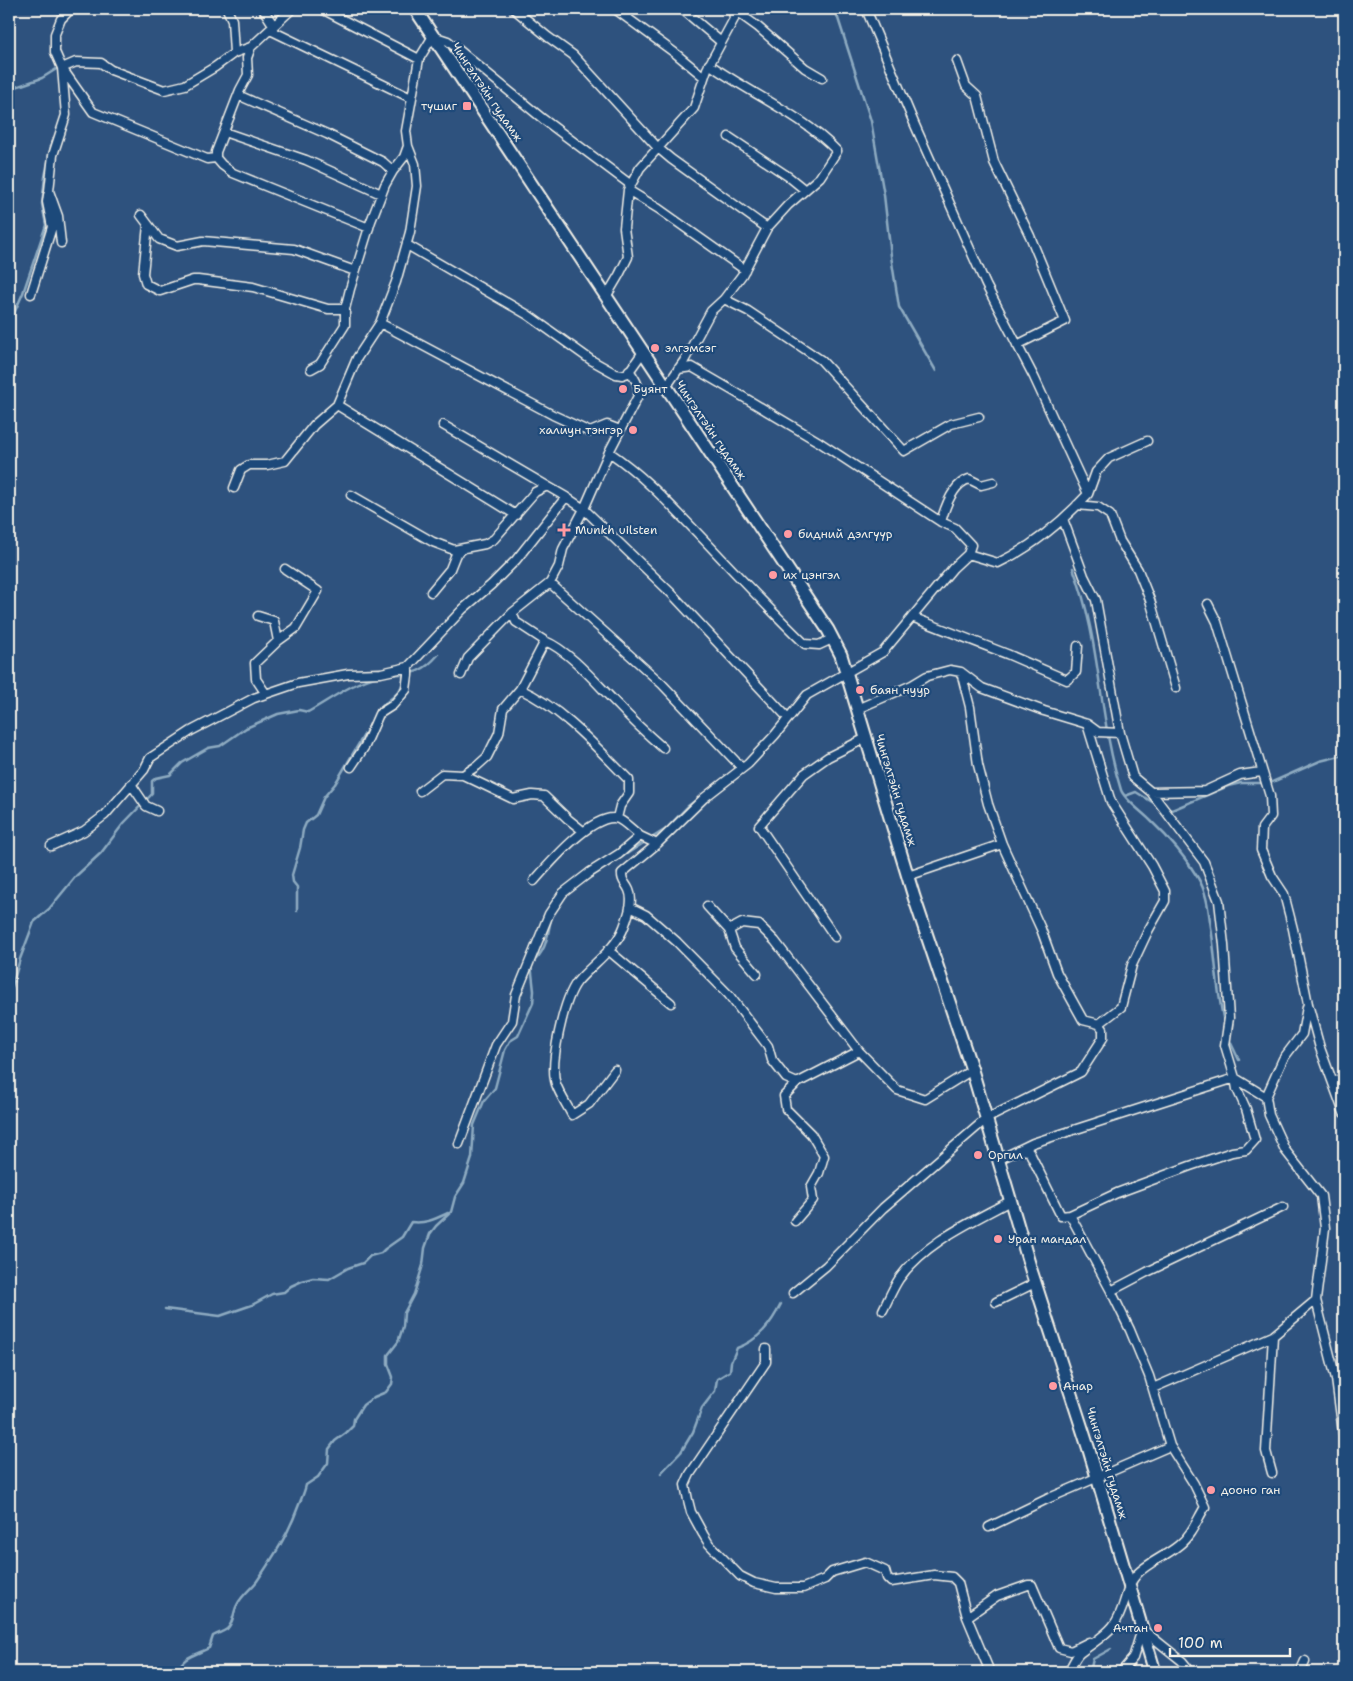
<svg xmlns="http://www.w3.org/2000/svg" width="1353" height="1681" font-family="'Shantell Sans',sans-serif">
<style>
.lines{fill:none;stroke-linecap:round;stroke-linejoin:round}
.stream{stroke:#8eabc1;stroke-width:2.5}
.minor-casing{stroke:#f4f1e8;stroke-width:11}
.secondary-casing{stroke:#f4f1e8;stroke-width:15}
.minor{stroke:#1f4a7a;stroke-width:8}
.secondary{stroke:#1f4a7a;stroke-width:11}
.poi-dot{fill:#ff9aa2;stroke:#1f4a7a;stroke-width:2}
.labels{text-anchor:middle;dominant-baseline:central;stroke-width:4.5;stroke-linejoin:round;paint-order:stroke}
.street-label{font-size:12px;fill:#f4f1e8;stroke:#1f4a7a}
.poi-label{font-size:12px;fill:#f4f1e8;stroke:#1f4a7a;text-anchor:start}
</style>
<rect width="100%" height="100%" fill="#2e527e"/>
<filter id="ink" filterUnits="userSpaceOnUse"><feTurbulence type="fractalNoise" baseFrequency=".02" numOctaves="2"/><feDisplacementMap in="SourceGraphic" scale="10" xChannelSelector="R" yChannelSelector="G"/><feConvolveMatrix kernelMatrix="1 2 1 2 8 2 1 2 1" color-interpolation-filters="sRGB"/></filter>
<g filter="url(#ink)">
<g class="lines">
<path class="stream" d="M835,9L871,121L884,195L891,256L899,307L936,371
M9,92L13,88L42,78L58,68
M9,325L23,293L46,225L42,204L45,177L51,146L57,131
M1073,568C1101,639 1098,717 1121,790C1124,799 1142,812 1150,820C1168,837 1185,856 1198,878C1206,891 1208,906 1210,921C1216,956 1216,992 1225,1026
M387,675C411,673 421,675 438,655
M378,711C388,697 404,696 403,675
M1125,796L1136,792L1157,805
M1167,809L1172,810L1228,786L1241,783H1270L1320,761L1344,755
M650,839L666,829L688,806L699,798
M585,881L645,842
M297,911V887L293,882L292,875L300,848L303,830L306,823L316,815L324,797L335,784L374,718
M9,997L20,959L34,922L49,909L76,876L101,853L123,824L152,794V781L156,778L170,775L182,763L208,748L220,746L246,728L278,714L299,710L308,712C331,699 353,682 379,676
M1229,1039L1239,1060
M165,1309L220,1316L252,1305L272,1294L284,1292L291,1286L302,1281L313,1278L329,1279L348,1268L363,1263L370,1256L381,1253L385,1249L402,1237L411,1222C425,1224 435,1219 448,1213
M661,1473L681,1452L693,1432L702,1408L715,1391L717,1379L730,1371L731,1362L737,1348C759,1340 771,1324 781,1304
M177,1672C184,1655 194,1656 209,1648L213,1636C218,1633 223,1632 227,1629C234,1623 233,1612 237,1605C242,1595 251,1589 257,1581C274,1556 288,1535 298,1507C301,1499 304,1494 306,1485L318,1477L328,1463L329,1449L335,1441L346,1433L353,1426L354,1419L363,1405L374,1397L386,1392L392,1384L393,1377L388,1364V1355L398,1342L403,1327L404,1313L414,1294L423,1265L425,1248L430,1234L436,1226L451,1212L455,1197L464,1183L472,1158L474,1125L484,1101L495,1088L505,1050L510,1041L518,1036L533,1003L534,991L531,964C548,950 547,935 552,915
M1090,1672L1093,1659L1111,1649"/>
<g class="minor-casing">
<path id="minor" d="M227,9L232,20L234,53
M263,9L274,26
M322,9L419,59
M514,9L548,37L573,55L658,148L671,159L767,228
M615,9L675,53L704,77
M682,9L721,42
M733,9L758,27L805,68L822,78
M270,30L411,98
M251,47L247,58L248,75L240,90L216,152V158L222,165L233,173L369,228
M957,61L966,86L977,96L994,162L1030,236L1065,321L1017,345
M238,95L327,134L383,162L393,171
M224,132L306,160L381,194
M729,137L789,177L805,190
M216,158L207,159L93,112L62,68L76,62L101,63L111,70L164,90L185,85L215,67L234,53L251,47L292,9
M628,190L659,209L745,270
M141,215L159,239L177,246L203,241L294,249L355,271
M148,225L143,274L146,284L160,291L193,280H198L253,287L328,309H345
M61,243L58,216L49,191L53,155L66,115L62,68L55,52V34L61,19L71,9
M407,245L528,315L591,360L616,374L622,375L628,373L643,352
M31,294L52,227L47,202L48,195
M606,297L619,275L628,257L624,228L628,190L640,168L694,108L707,69L734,19L733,9
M724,299L748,311L821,360L904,451L951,424L979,417
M380,323L553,415L590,432L607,425L620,430
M311,369L320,364L345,325V309L350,289L371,221L385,185L393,171L404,157L408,146
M678,369L692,367L735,392L819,442L941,522
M666,387L684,361L711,311L724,299L742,275L767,228L788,205L820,177L837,151C801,114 751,94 709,64
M337,405L516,515
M443,425L547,486
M609,452C646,477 676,511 707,543C739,577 771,611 805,644L819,645L832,639
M234,488L241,470L249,465H267L285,461L314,425L337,405L357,358L380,323L396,282L410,232L417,186L415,164L408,146L406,131L419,59L433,36L448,41L543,119L631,185
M1088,494L1096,472L1109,458L1147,441
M351,495L433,542L454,550L485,544L494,539L535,492L547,486L566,497
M1077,505L1098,507L1110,515L1120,541L1138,570L1150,600L1176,688
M1063,519L1084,576L1096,600L1120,733
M968,554L971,545L955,528L941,522C945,507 953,484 969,479L981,485L993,482
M550,583L662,684L742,768
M431,592L450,569L456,554L463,549
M1208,604L1217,622L1270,796L1271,816L1262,828L1261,850L1272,876L1284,894L1293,929L1308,1004L1320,1048L1344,1113
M258,616L274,621L278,641L255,663L256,679L266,694
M912,617L1007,654L1067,680L1076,672L1078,646
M278,641L296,628L318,591L285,569
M545,641C570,651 598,685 618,705C632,720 647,734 663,748
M461,675L468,658L512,613
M520,689C563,709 596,747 629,780V793L620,806L617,818
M857,709L912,685L927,676L950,670L961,672L982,688L1044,711L1087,724L1111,802L1152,866L1165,891V901L1148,931L1132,965L1121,1007L1099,1024L1083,1020L1057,973L1041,929L1002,844L988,804L978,765L970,707L961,672
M1087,724L1098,732L1120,733L1133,777L1151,792L1205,791L1240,775L1261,772
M351,767L365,746L379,714L393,705L406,690L408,675V667
M463,775L477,766L487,757L499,733L503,709L520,689L545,641L516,622L512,613L550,583L559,566L563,549L584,509L609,452L638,396C640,385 635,379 629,370
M131,784L146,806L157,811
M420,791L442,774L463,775L513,799L532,795L544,796L568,819L583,831
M51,846L84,831L105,815L144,770L150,758L191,731L254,698L298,683L348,674L381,673L408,667L463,609L491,585L516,560L566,497L584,509L672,594L788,718
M908,876L1002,844
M534,881C550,863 590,816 615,818C623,819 633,831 640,836
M707,906L729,930L735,948L757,974
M630,907L646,915L677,942L729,995L768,1046L772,1060L786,1078L797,1083
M729,930L742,923L759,925L775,941L859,1051L897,1090L925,1099L972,1070
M835,937L759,826L804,774L828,757L866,738
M608,950L671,1003
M1307,1007L1302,1034L1283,1059L1266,1097L1269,1115L1285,1150L1321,1196L1325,1228L1316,1300L1336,1379L1344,1440
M615,1070L589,1104L572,1115C567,1105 560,1095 556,1084C549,1064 564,999 577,982C592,964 616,949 624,927C628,916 634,901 629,890C626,883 621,881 622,873L657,844L704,798L748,764L775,735L807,695L883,652L953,568L968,554L998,563C1032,547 1063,521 1088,494L1034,377L986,285L914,123L866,9
M1333,1082L1344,1078
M459,1144L496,1045L512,1021L516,995L549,914L563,893L589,873L619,854L640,836L657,844
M1018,1150L1029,1151L1061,1216L1070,1215L1111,1291L1130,1330L1149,1376L1170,1446L1194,1484L1205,1507C1197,1520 1191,1536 1179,1545C1166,1556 1149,1562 1137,1574C1124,1588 1126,1610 1113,1626C1104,1637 1091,1644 1080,1653C1075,1657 1072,1666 1068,1672
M998,1160L1033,1143L1235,1078L1266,1097
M1070,1215L1117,1193L1190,1166L1232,1152L1246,1150L1255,1140L1246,1109L1237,1089L1235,1078L1225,1045L1229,1018L1224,945L1219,901L1204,862L1151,792
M795,1221L813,1200L811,1187L819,1173L824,1156L811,1134L786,1109L784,1096L797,1083L859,1051
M1111,1291L1147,1272L1283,1207
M793,1293L826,1266L883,1208L986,1119L1081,1072L1103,1038V1029L1099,1024
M996,1302L1035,1283
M883,1310C888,1300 893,1288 899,1279C925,1242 972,1222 1010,1201
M766,1349V1362L690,1474L685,1485L688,1500L691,1512L703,1534L709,1544L740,1576L754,1583L776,1588H803L825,1579L832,1572L865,1562L885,1571L887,1578L891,1582L934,1575L952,1577L958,1583L967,1617
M1153,1388L1273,1336L1316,1300
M1272,1473L1266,1451L1273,1336
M989,1527L1047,1499L1170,1446
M990,1672L967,1617L997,1596L1028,1585H1032L1059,1648L1071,1651L1089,1642
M1121,1672L1133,1658L1142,1629L1182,1661L1191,1672
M1300,1672L1305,1661"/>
</g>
<g class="secondary-casing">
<path id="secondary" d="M415,9L828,630L841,655L914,897L972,1070L1031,1270L1089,1450L1155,1672"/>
</g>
<use href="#minor" class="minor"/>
<use href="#secondary" class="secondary"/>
</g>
</g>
<g class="poi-dot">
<rect x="462" y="101" width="10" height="10" rx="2.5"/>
<circle cx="655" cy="348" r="5"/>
<circle cx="623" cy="389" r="5"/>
<circle cx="633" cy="430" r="5"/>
<path d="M561.5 522.5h5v5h5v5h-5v5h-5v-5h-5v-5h5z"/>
<circle cx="788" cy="534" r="5"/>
<circle cx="773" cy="575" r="5"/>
<circle cx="860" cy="690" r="5"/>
<circle cx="978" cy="1155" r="5"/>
<circle cx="998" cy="1239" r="5"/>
<circle cx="1053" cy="1386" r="5"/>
<circle cx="1211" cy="1490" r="5"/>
<circle cx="1158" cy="1628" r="5"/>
</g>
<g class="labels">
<g class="street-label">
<text transform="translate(487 92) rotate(56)">Чингэлтэйн гудамж</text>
<text transform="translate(711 430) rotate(56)">Чингэлтэйн гудамж</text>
<text transform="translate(896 790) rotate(73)">Чингэлтэйн гудамж</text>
<text transform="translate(1107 1463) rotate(73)">Чингэлтэйн гудамж</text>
</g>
<g class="poi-label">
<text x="457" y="106" text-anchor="end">түшиг</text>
<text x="665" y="348">элгэмсэг</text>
<text x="633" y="389">Буянт</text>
<text x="623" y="430" text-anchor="end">халиун тэнгэр</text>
<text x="575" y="530">Munkh uilsten</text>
<text x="798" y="534">бидний дэлгүүр</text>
<text x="783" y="575">их цэнгэл</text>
<text x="870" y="690">баян нуур</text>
<text x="988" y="1155">Оргил</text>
<text x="1008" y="1239">Уран мандал</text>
<text x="1063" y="1386">Анар</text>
<text x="1221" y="1490">дооно ган</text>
<text x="1148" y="1628" text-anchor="end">Ачтан</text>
</g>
</g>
<rect width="1353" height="1681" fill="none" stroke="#1f4a7a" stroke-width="30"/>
<rect x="15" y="15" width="1323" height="1651" fill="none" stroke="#f4f1e8" stroke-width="2" filter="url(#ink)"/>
<path d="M1170 1648v8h120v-8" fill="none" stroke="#f4f1e8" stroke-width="2.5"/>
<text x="1178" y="1648" font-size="15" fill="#f4f1e8" stroke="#1f4a7a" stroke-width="4" paint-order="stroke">100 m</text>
</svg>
